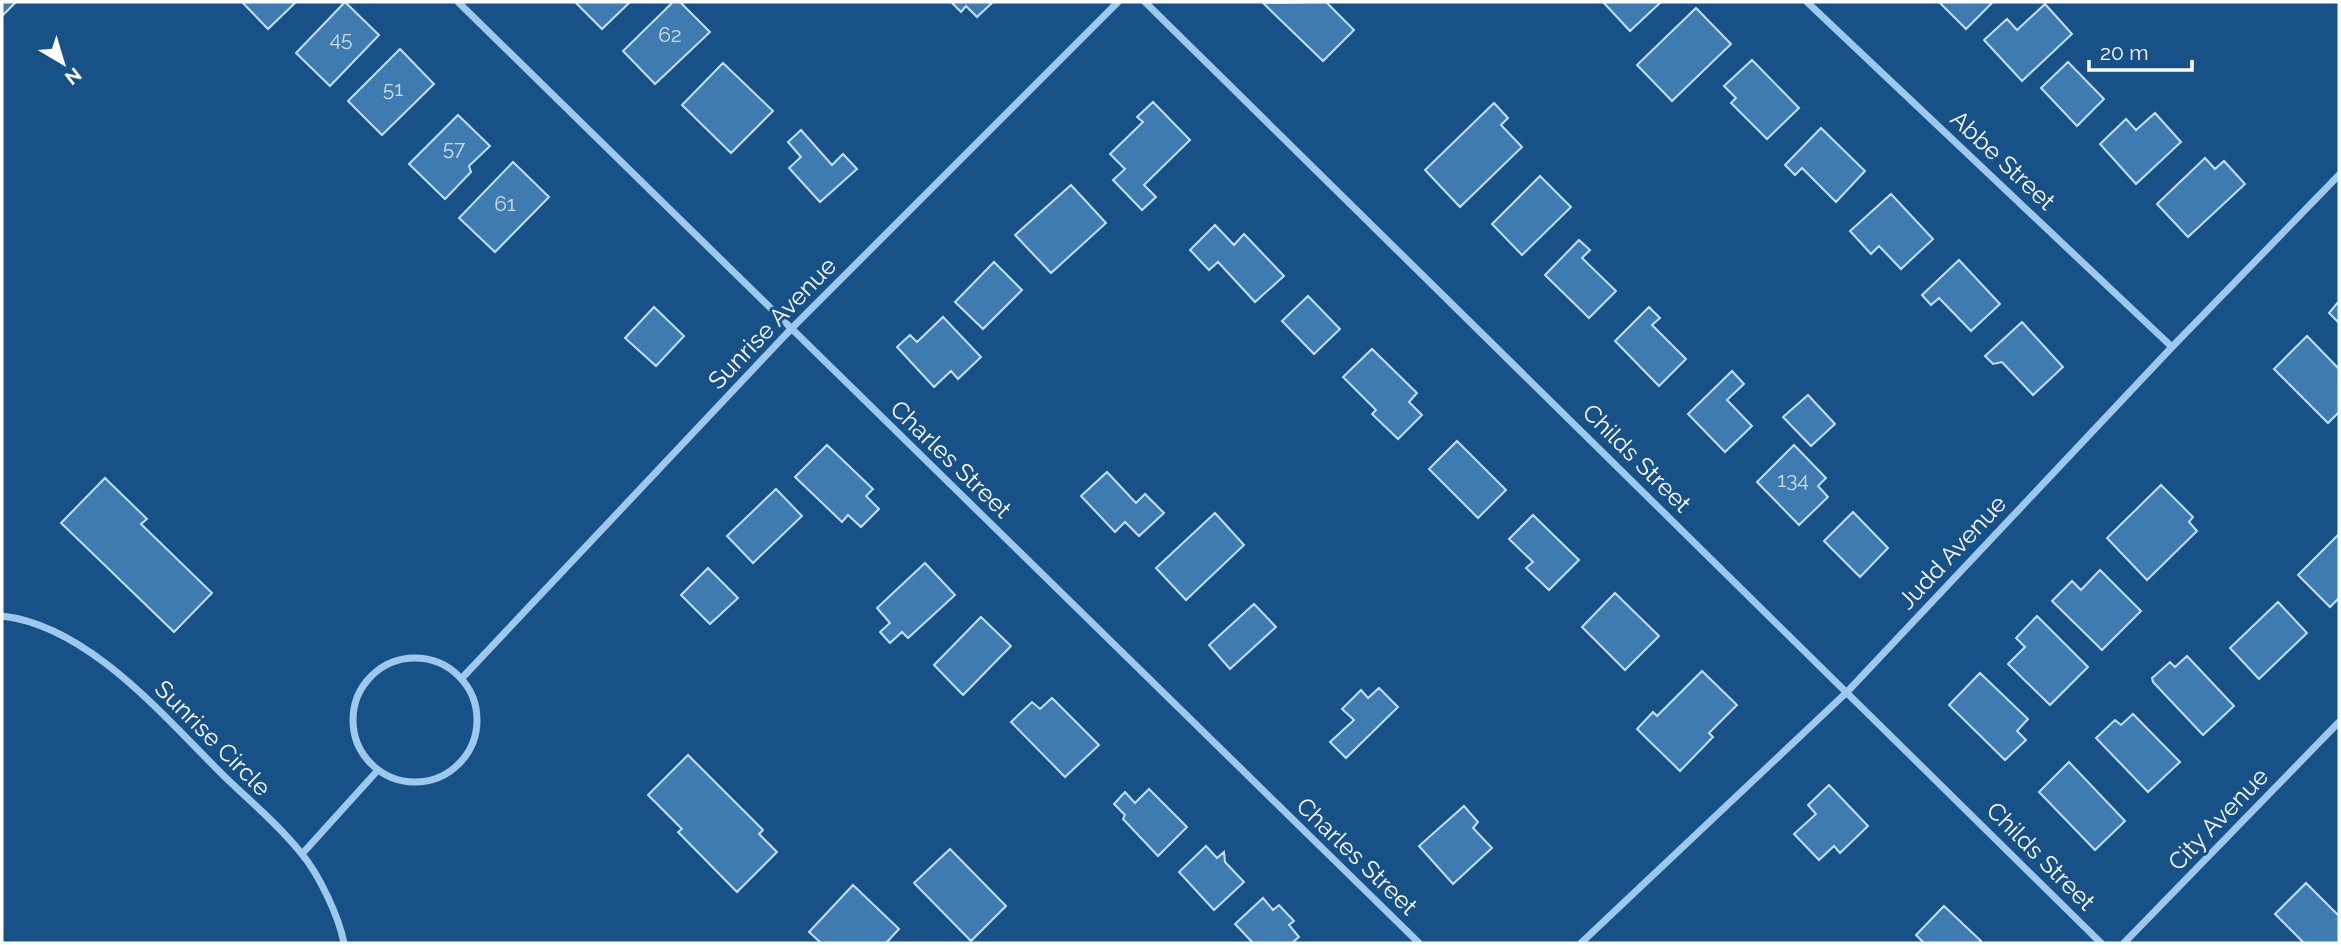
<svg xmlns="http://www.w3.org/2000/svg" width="2341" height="945" font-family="Raleway,sans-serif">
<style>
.building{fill:#3f7bb1;stroke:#c3e0fa;stroke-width:2}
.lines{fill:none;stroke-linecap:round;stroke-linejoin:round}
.street{stroke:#9ec8ee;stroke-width:7}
.labels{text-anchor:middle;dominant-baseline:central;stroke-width:6;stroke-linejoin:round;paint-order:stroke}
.number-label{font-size:21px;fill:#cfdeec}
.street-label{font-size:24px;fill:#fff;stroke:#175188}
</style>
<rect width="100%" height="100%" fill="#175188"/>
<path class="building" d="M2,2H16L2,16Z
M242,2H296L268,29Z
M345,2L379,35L330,86L296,53Z
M575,2H630L602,29Z
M673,2H680L710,32L655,84L623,51Z
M951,2H993L977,17L966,6L961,12Z
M1326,2L1354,30L1323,61L1263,3Z
M1603,2H1661L1630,31Z
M1939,2H1993L1966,29Z
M2045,4L2072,34L2022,81L1984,40L2007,19L2017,30Z
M1696,8L1731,44L1672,101L1637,65Z
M400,49L434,84L382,135L348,101Z
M1752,60L1799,108L1767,139L1731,103L1736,98L1724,86Z
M2068,62L2104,99L2077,126L2041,88Z
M723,63L773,111L731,153L682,105Z
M1153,102L1190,140L1144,185L1156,197L1142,210L1113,180L1125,169L1110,154L1143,122L1137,117Z
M1494,103L1508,118L1501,125L1522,147L1460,207L1425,170Z
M2155,113L2181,142L2136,184L2100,144L2126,119L2136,130Z
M458,115L490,146L469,166L471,172L445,199L409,164Z
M1821,128L1865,171L1836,202L1802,168L1795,175L1785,165Z
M801,130L832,165L843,154L857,169L820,202L789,168L801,157L788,142Z
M2205,158L2215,169L2224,161L2245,184L2188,237L2157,204Z
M513,162L549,197L495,252L459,218Z
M1540,176L1571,207L1522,255L1492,224Z
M1071,185L1106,223L1051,273L1015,235Z
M1891,194L1933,239L1901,269L1879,246L1871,254L1850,231Z
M1215,225L1234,245L1244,234L1284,276L1255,302L1218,262L1209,270L1190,250Z
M1579,240L1590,250L1582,258L1616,291L1589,318L1545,275Z
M1959,260L2000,304L1971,331L1939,298L1931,305L1922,295Z
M994,262L1022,290L983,329L955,302Z
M1308,296L1340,329L1314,354L1282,321Z
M2339,301V323L2329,313Z
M654,307L684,336L656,366L625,338Z
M1649,307L1660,318L1652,325L1686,359L1659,386L1615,341Z
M943,317L981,357L958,379L951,371L934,387L897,347L910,335L917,342Z
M2022,322L2063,367L2033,395L2002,362L1993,364L1985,356Z
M2307,336L2339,369V412L2328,423L2274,369Z
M1372,349L1417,393L1409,402L1422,415L1398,439L1372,414L1376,410L1343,377Z
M1732,371L1744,384L1727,400L1752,426L1725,452L1688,414Z
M1808,395L1835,424L1811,446L1783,417Z
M1457,441L1506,490L1478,518L1429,469Z
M827,445L873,489L866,496L879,509L861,527L848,515L842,522L795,477Z
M1794,445L1826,478L1818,486L1828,497L1799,525L1757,482Z
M1107,472L1136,503L1145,494L1164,513L1139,536L1125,522L1115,532L1081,496Z
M105,478L147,519L141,524L212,593L174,632L61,523Z
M2161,485L2193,517L2189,522L2197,531L2147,580L2107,538Z
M776,489L802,516L753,563L727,536Z
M1853,512L1888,548L1860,577L1824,541Z
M1215,513L1244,545L1186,600L1156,568Z
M1533,515L1579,560L1549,590L1526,568L1533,562L1509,539Z
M2339,534V598L2330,607L2298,575Z
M925,563L955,595L908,638L902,632L890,643L880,632L890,623L877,608Z
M708,568L738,598L710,624L681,595Z
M2100,570L2141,611L2102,650L2052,601L2072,581L2081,590Z
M1615,593L1659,636L1625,670L1582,627Z
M2278,602L2307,633L2259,679L2230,648Z
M1254,604L1276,627L1230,669L1209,645Z
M2037,616L2088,667L2050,705L2008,664L2025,647L2016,638Z
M981,617L1011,646L963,695L934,665Z
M2187,656L2234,706L2203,735L2153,682L2152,678L2170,662L2175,667Z
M1702,671L1737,705L1709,733L1713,737L1680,771L1637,729L1653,712L1657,716Z
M1980,673L2028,719L2017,731L2026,740L2005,760L1949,705Z
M1379,688L1398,707L1346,758L1330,742L1354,720L1342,709L1361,690L1368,698Z
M1052,698L1099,745L1065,777L1011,722L1032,702L1040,709Z
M2133,714L2180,762L2148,792L2096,738L2115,720L2121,725Z
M688,755L763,830L759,834L777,852L737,892L678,832L682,829L648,795Z
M2069,762L2125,821L2095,850L2039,792Z
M1829,785L1868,826L1840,853L1834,846L1819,860L1794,834L1816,814L1808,805Z
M1149,789L1187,827L1158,856L1123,819L1125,815L1114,804L1125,792L1135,803Z
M1464,806L1478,822L1473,828L1492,848L1453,884L1419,846Z
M1206,846L1217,858L1224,852L1225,862L1244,882L1214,910L1179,872Z
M950,849L1006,906L971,941L914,883Z
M2306,883L2339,916V943H2304L2275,914Z
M853,885L899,929L886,943H821L809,932Z
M1263,898L1273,910L1279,905L1294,921L1289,925L1299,937L1292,943H1253L1235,924Z
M1944,906L1981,941L1979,943H1924L1916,935Z"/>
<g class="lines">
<path class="street" d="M458,2L1419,943
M1145,2L2101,943
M1807,2L2172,347
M2,616C90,626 166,719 226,778C251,802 280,826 301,853C319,874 339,917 344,943
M353 720a62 62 0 1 1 124 0a62 62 0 1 1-124 0Z
M462,678L791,329L1118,2
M302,854L378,770
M1581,943L1847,692L2172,347L2339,175
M2124,943L2339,722"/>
</g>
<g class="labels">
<g class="number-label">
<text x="670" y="34">62</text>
<text x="341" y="38">45</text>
<text x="393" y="88">51</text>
<text x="454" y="147">57</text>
<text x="505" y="203">61</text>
<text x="1793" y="479">134</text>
</g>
<g class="street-label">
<text transform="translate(2003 160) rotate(43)">Abbe Street</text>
<text transform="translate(772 323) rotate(-46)">Sunrise Avenue</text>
<text transform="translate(1637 458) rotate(45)">Childs Street</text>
<text transform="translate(951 459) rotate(44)">Charles Street</text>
<text transform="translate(1952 552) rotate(-47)">Judd Avenue</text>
<text transform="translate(213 738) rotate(45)">Sunrise Circle</text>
<text transform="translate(2218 819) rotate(-46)">City Avenue</text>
<text transform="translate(1357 856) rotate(44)">Charles Street</text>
<text transform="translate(2041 856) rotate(45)">Childs Street</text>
</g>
</g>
<rect width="2341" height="945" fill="none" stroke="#ffffff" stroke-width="7"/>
<g transform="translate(63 63) rotate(142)" stroke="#175188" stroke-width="5" paint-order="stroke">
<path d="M0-5L12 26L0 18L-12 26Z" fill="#ffffff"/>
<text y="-10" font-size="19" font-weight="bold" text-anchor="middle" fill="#ffffff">N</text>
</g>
<path d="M2089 60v10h103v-10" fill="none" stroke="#ffffff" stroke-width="3.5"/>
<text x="2100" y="60" font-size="21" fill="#ffffff" stroke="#175188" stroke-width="5" paint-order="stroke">20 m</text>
</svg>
